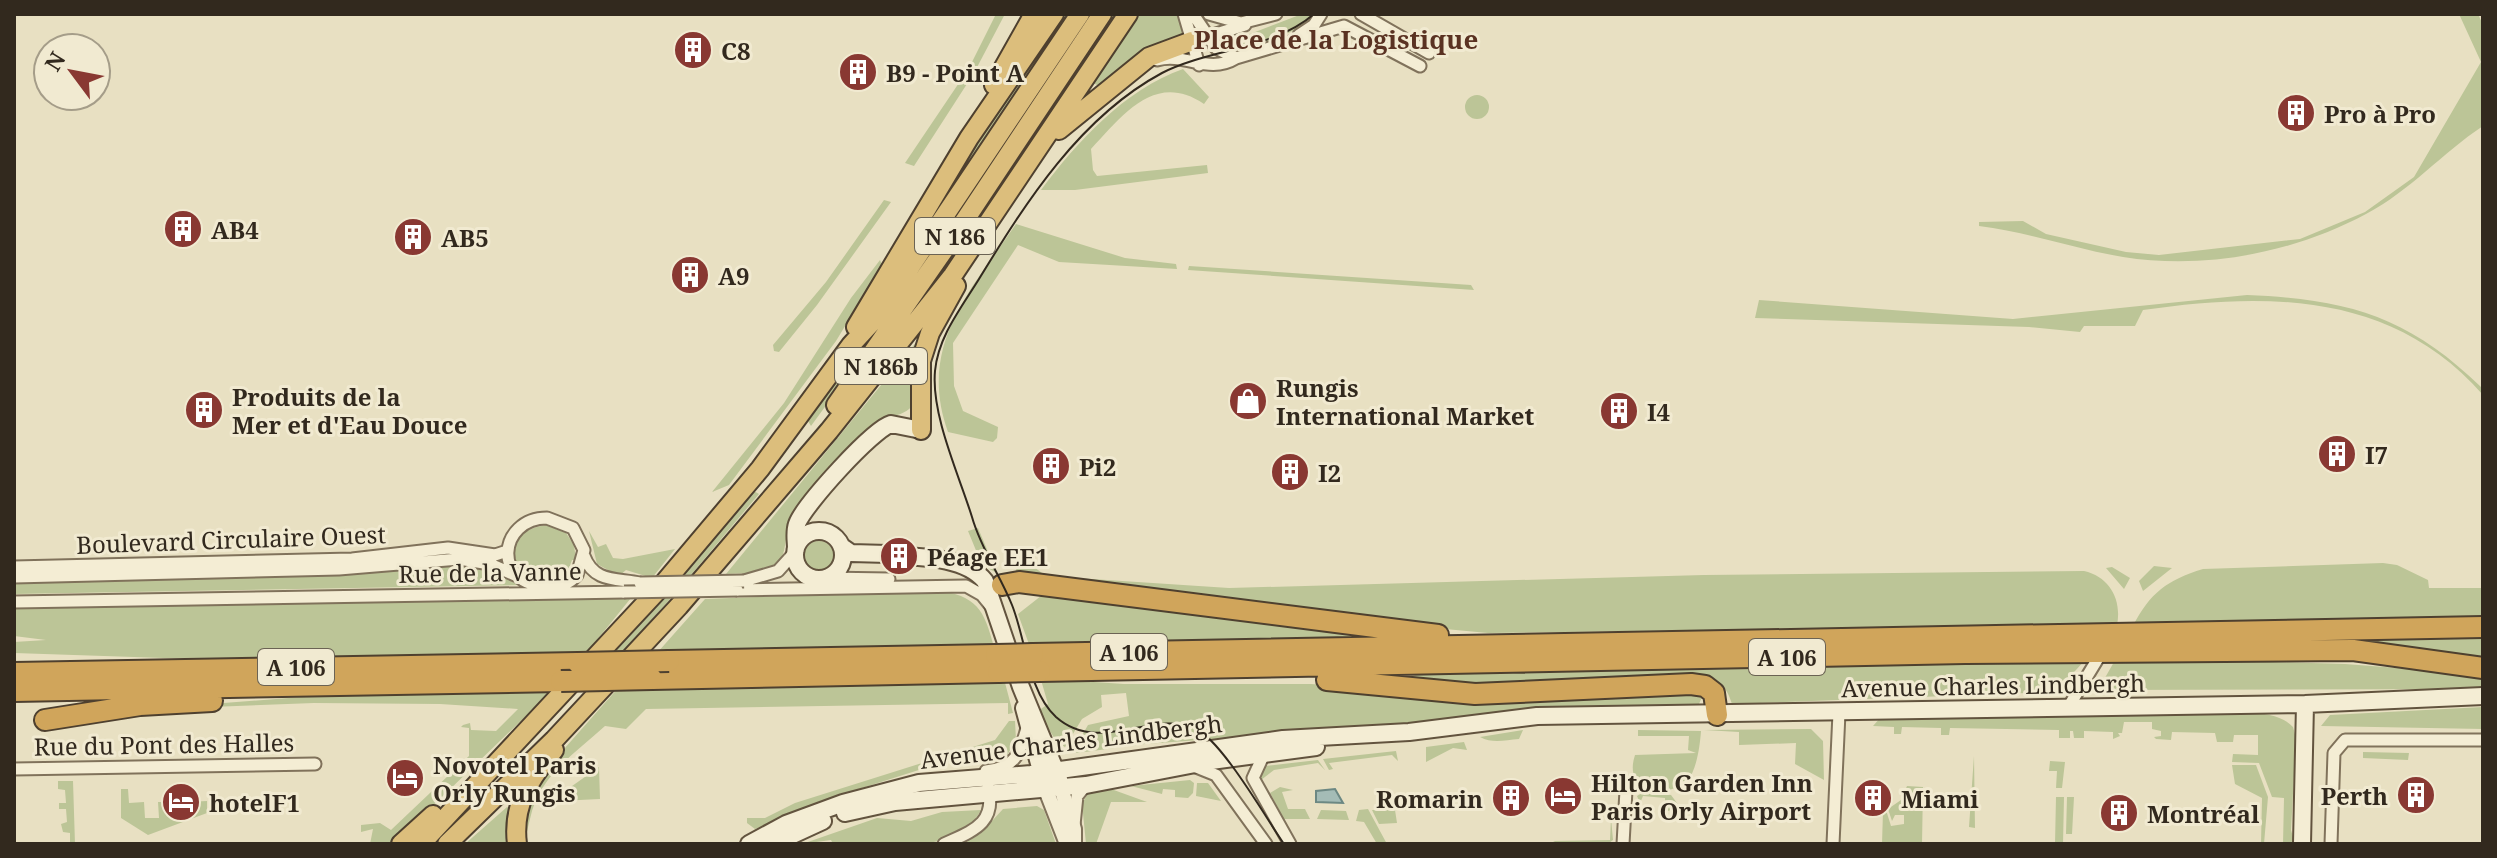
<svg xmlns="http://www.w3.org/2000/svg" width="2497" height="858" font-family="'Noto Serif',serif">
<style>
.green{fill:#bcc597}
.water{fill:#a4bcb6;stroke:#6c8883;stroke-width:2}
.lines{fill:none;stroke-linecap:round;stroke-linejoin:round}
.minor-casing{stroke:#80725b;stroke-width:15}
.tertiary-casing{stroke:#80725b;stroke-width:18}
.secondary-casing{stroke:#62533e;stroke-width:20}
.trunk-casing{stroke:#4e402f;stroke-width:22}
.motorway-casing{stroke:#4e402f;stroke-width:24}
.minor{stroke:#f4edd4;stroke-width:11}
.tertiary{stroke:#f4edd4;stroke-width:14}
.secondary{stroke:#f4edd4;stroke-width:16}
.trunk{stroke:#dcbe7c;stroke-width:18}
.motorway{stroke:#d0a55b;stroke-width:20}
.tram{stroke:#32291e;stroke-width:2}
.minor-bridge-casing{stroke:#80725b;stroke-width:15;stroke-linecap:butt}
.motorway-bridge-casing{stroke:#4e402f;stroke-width:24;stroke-linecap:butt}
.minor-bridge{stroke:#f4edd4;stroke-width:11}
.motorway-bridge{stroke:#d0a55b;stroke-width:20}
.labels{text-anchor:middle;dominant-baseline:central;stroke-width:6;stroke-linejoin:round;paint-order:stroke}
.shield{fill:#f1ead1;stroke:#6b6354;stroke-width:2}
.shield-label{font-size:22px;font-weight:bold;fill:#32291e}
.poi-label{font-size:24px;font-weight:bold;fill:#32291e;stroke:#f1ead1;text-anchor:start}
.street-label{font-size:24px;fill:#32291e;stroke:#f1ead1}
.neighbourhood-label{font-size:26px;font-weight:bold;fill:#5a3222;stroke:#f1ead1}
</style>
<rect width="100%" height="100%" fill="#e8e0c2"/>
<path class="green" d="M996,14H1005L974,73L914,166L905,163L969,68Z
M1062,14H1069L963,176L956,175Z
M1111,14H1119L1007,184L999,183Z
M1140,14H1180L1188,40L1101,87L1093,83Z
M1302,14H1318C1295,33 1253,53 1224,44Z
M2459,14H2478L2483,25V126C2442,153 2410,191 2366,214C2293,253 2205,270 2123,257C2075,249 2028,232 1979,226V222L2023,221L2046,234L2126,252L2159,255L2300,239L2365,212L2414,177L2481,62Z
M1183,69L1209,97L1204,104C1155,71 1123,115 1091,149L1093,170L1097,176L1207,165L1208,173L1075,190H1041C1077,142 1124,90 1183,69Z
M1465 107a12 12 0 1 1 24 0a12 12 0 1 1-24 0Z
M884,200L891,202L817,305L779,352L774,351L773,345L826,282Z
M954,213L965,215L811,426L808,421Z
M977,217L984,218L933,291L928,288Z
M1016,224L1125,258L1176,264L1177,269L1059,262L1018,245L953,343L954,386L963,411L998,427L997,438L993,442L948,432C917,346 970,291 1016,224Z
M880,260L882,265L836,341L729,485L712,492L784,403L851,298Z
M1189,266L1471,285L1474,290L1188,270Z
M2247,295C2347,299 2408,316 2481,387L2483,395C2393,292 2268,292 2143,310L2135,326H2084L2080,332L2029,327L1755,318L1759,300L2013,319Z
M923,334L914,404C903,419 881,415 867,430C851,448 796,514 788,533C783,546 787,556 774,566C760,575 742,573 726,574Z
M754,491L759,494L690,576L680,577Z
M546,525L566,533L574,545L576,560H572L568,571L571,574C532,608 479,535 546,525Z
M978,528L997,573L982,565L968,531Z
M589,531L598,547L606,544L613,558L623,559L675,549L652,578L626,570L619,576L597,564Z
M804 556a15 15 0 1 1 30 0a15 15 0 1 1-30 0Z
M1022,558L1046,576L1229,588L1704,575L2084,571C2110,577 2122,600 2117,625L1488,633L1327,618L1013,576Z
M453,563L488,568L518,585L14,594V580Z
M2383,563L2397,565L2428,580L2429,588H2483V618L2133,626C2150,593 2167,580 2203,569Z
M2154,566L2172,568L2143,591L2139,581Z
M2112,567L2130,578L2124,589L2106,568Z
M936,590C977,596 984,609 994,647L657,653L705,599Z
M1046,592L1292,621L1403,642L1030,647L1018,614Z
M631,598L583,657L164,658L14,653V642L46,640L14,636V607Z
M663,598H671L622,653L611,654Z
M2483,634V660L2248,641Z
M2085,660L2056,692L1732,704C1727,688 1722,682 1706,677L1515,690L1406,679L1418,674Z
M2237,661L2345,664L2464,673L2483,677V689L2098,690L2114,662Z
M1004,679L1013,713L1008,714V703L646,709L626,729L605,726C573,755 539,776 530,819C528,828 525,835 528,844H523L526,802L556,758L619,687Z
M1050,679L1124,684H1311L1366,688L1701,694L1702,697L1699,704L1691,705L1574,707L1394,726L1145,744L1077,753L1073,751L1088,725L1129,716L1126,693L1101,695L1102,707L1082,719L1065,747L1056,741L1038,711L1048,704L1041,680Z
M554,689L393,844H370L373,829L361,832V825L380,823L391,830L469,756V728L461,727L463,725L470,723L471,730L496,731L518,709L440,704L314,703L133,710L314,696Z
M2483,707V729L2321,726L2330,715Z
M2204,710C2231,716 2274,706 2293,727L2296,738L2291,830L2295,844H2283L2284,798L2272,797L2259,763L2232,762L2233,754L2258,755V735H2234L2233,742H2217L2215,733L2172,732L2171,740L2156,739L2154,737L2161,736V731L2152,729V722H2124L2122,733H2118L2120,736L2113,739V732L2084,731V738H2074L2073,731H2070V738H2059V730L1950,728L1949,735H1941V728L1902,727L1901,734H1894V727L1873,726L1881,717Z
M1009,721H1015L1016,740L1006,757L988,762H944L840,795L755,829L747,823V818H765L795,803L995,740Z
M1811,729L1823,741L1824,780L1795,764L1796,743L1739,745V732L1704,730Z
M1523,730L1519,739C1505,740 1493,744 1480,737Z
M1638,730L1701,731C1700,745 1697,770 1687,781C1669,798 1622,794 1635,755L1696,753L1688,750L1689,736H1638Z
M1464,742L1467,750L1453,748L1426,762V747Z
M1396,751L1398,761L1392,755L1329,763L1333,769L1329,770L1323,759Z
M2363,752L2409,753L2408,760L2363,758Z
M1974,756L1975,828L1969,827Z
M1318,760L1325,770L1318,763L1274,770L1261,780L1259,778L1265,766Z
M2050,761L2065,762L2062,788H2056L2057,771H2049Z
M2232,765H2256L2268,797L2264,844H2261L2262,798L2235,784Z
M599,767L600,799L559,801L565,791Z
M1190,780L1194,783L1193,793L1188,798L1175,797V790L1163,789L1162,794L1131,786Z
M58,781H73L75,844H70V833L63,832L61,824L67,822L66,809H59V803H66L65,790L58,789Z
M1197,783H1208L1221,801L1196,796Z
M1907,786L1923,787L1922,844H1882L1883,811L1886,810L1891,826L1904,824V815H1895L1892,821L1888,809L1901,800Z
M1280,787L1293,790L1282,792L1288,809H1305L1310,819H1284L1270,793Z
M121,789H128L129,803L144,802L145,818H159L158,802H174L175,818L188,817V802L207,801V813L148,835L121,818Z
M1111,789L1147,802H1111L1096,844H1086L1082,803L1088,794Z
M1642,793L1671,795L1680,807L1665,812V798L1643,796L1640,803L1637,796Z
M2056,797H2064L2063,844H2055Z
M2067,797H2074L2072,834H2066Z
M1037,806L1044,810L1056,844H963L980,834L1003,809Z
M507,807L511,809L509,844H465Z
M1368,809L1387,844H1377L1364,822L1356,821L1359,810Z
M981,810C955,858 879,844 833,844L831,840L802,844L877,818L911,821L942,812Z
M1321,810L1346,811L1349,820L1317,819Z
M1372,810H1395L1397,823L1379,824Z
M1611,818L1613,840L1609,843H1557L1553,841L1610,840Z"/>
<path class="water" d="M1335,789L1343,803L1316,802V791Z"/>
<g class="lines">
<g class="minor-casing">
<path id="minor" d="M1184,14L1199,65
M1193,14L1216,48L1236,58L1344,26L1420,66
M1209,14L1241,23L1276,14
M1361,14L1429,53
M1299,35L1314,25L1321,14
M1200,39L1245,25
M1157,60C1185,52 1208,75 1236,58
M547,518L573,528L584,550L577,575C569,584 561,586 549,586C491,587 498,518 547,518Z
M584,556C594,583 617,578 640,583
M14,567L352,559L448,548L495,555L507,551
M14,577L339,569L459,559L490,564L517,576
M825,578L889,579
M744,581L778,571L796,551
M737,590L966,586L982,595L990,605
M14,602L624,592
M2069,706L2097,660
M1264,754L1253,778L1290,844
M1196,767L1216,775L1266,844
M14,769L315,764
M986,771C1015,768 1020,754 1027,728
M1074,825L1077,796L1086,785
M944,844C972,831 997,824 988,787
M1623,844L1626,790
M1833,844L1839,713
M2331,844L2334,753L2345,740H2483"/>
</g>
<g class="tertiary-casing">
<path id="tertiary" d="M1061,788L1074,829V844
M1046,790L1067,844"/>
</g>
<g class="secondary-casing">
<path id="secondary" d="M795 555a24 24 0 1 1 48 0a24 24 0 1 1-48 0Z
M841,546L851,553L888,554
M796,549C796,540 794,532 797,524C804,505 873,429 891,424L921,430
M902,556C928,557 967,559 985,581L1021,687L1059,779
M1024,708L1044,782
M845,813L895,802L1086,785L1211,761L1316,747
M749,844L786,824L843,803L919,783L1031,774L1283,739L1409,732L1537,716L2305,704L2483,696
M773,844L823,821
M2302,844L2305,704"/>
</g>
<g class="trunk-casing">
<path id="trunk" d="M994,85L1034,14
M1059,130L1149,57L1192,41
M856,327L969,138L1054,14
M836,405L965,220L1102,14
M921,430V361L930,333L956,286
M401,844L433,815
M421,844L658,590L760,469L851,345L876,318L1080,14
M447,844L554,740L679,606L829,431L953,275L1128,14
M517,844C512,805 530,778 554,750"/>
</g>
<g class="motorway-casing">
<path id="motorway" d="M1002,585L1019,582L1438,635
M1033,654L2483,627
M669,661L996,655
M1040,671L1965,653L2353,650L2483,668
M14,673L578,663
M652,679L998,672
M1327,680L1475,694L1691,684L1705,686L1714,693L1717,715
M14,691L561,681
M45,720L140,705L212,701"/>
</g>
<use href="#minor" class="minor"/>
<use href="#tertiary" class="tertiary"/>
<use href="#secondary" class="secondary"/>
<use href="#trunk" class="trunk"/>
<use href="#motorway" class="motorway"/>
<path class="tram" d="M1284,844C1266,818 1222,741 1196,729C1154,708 1100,756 1056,717C1028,691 1026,640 1012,605C1000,575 981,549 972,517C959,475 931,415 935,371C938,337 961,308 979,279C1026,202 1080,117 1162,73C1209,49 1274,49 1314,14"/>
<g class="minor-bridge-casing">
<path id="minor-bridge" d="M640,583L744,581
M624,592L737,590"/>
</g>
<g class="motorway-bridge-casing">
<path id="motorway-bridge" d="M996,655L1033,654
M578,663L669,661
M998,672L1040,671
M561,681L652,679"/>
</g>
<use href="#minor-bridge" class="minor-bridge"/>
<use href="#motorway-bridge" class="motorway-bridge"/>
</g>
<defs>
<g id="building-disc" transform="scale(2)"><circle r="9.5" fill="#893832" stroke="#f1ead1"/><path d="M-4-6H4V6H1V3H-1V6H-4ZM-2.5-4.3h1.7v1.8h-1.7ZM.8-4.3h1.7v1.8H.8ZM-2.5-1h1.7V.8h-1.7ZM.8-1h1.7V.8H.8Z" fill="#fff"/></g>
<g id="shop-disc" transform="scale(2)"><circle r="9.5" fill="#893832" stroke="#f1ead1"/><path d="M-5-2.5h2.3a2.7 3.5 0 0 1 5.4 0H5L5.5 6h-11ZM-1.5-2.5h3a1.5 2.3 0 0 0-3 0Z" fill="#fff"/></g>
<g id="hotel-disc" transform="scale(2)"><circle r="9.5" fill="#893832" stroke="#f1ead1"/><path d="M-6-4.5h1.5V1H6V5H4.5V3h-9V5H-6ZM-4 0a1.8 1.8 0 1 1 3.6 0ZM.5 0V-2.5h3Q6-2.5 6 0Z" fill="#fff"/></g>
</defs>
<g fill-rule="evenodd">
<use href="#building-disc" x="693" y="50"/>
<use href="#building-disc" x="858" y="72"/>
<use href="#building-disc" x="2296" y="113"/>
<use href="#building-disc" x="183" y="229"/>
<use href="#building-disc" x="413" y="237"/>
<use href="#building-disc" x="690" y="275"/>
<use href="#shop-disc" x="1248" y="401"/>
<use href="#building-disc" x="204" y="410"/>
<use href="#building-disc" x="1619" y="411"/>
<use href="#building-disc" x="2337" y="454"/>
<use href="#building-disc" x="1051" y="466"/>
<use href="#building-disc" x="1290" y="472"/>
<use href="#building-disc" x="899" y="556"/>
<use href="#hotel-disc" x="405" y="778"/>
<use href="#building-disc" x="2416" y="795"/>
<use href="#hotel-disc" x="1563" y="796"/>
<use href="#building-disc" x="1511" y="798"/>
<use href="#building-disc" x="1873" y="798"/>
<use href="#hotel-disc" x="181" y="802"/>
<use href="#building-disc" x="2119" y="813"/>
</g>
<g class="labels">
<g class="shield">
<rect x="915" y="218" width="80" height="36" rx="6"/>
<rect x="835" y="348" width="92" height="36" rx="6"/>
<rect x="1091" y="634" width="76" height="36" rx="6"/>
<rect x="1749" y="639" width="76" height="36" rx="6"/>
<rect x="258" y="649" width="76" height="36" rx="6"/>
</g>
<g class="shield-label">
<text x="955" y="236">N 186</text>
<text x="881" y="366">N 186b</text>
<text x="1129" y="652">A 106</text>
<text x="1787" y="657">A 106</text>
<text x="296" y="667">A 106</text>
</g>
<g class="poi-label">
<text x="721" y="50">C8</text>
<text x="886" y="72">B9 - Point A</text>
<text x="2324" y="113">Pro à Pro</text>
<text x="211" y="229">AB4</text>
<text x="441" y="237">AB5</text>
<text x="718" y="275">A9</text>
<text x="1276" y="387">Rungis<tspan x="1276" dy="28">International Market</tspan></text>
<text x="232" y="396">Produits de la<tspan x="232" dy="28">Mer et d'Eau Douce</tspan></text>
<text x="1647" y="411">I4</text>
<text x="2365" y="454">I7</text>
<text x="1079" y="466">Pi2</text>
<text x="1318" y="472">I2</text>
<text x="927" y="556">Péage EE1</text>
<text x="433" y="764">Novotel Paris<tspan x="433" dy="28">Orly Rungis</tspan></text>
<text x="1591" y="782">Hilton Garden Inn<tspan x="1591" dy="28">Paris Orly Airport</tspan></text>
<text x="2388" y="795" text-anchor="end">Perth</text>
<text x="1483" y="798" text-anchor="end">Romarin</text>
<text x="1901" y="798">Miami</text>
<text x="209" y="802">hotelF1</text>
<text x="2147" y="813">Montréal</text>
</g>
<g class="street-label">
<text transform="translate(231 539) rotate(-2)">Boulevard Circulaire Ouest</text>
<text transform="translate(490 572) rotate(-1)">Rue de la Vanne</text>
<text transform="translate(1993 685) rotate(-1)">Avenue Charles Lindbergh</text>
<text transform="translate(1071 741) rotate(-7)">Avenue Charles Lindbergh</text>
<text transform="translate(164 744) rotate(-1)">Rue du Pont des Halles</text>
</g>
<g class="neighbourhood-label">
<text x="1336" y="39">Place de la Logistique</text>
</g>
</g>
<rect width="2497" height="858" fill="none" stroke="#32291e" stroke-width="32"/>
<g transform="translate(72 72) rotate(302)"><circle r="38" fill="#f1ead1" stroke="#a59d89" stroke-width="2"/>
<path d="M0-6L14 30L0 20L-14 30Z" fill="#893832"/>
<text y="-12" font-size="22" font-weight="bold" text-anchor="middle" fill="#32291e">N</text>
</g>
</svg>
